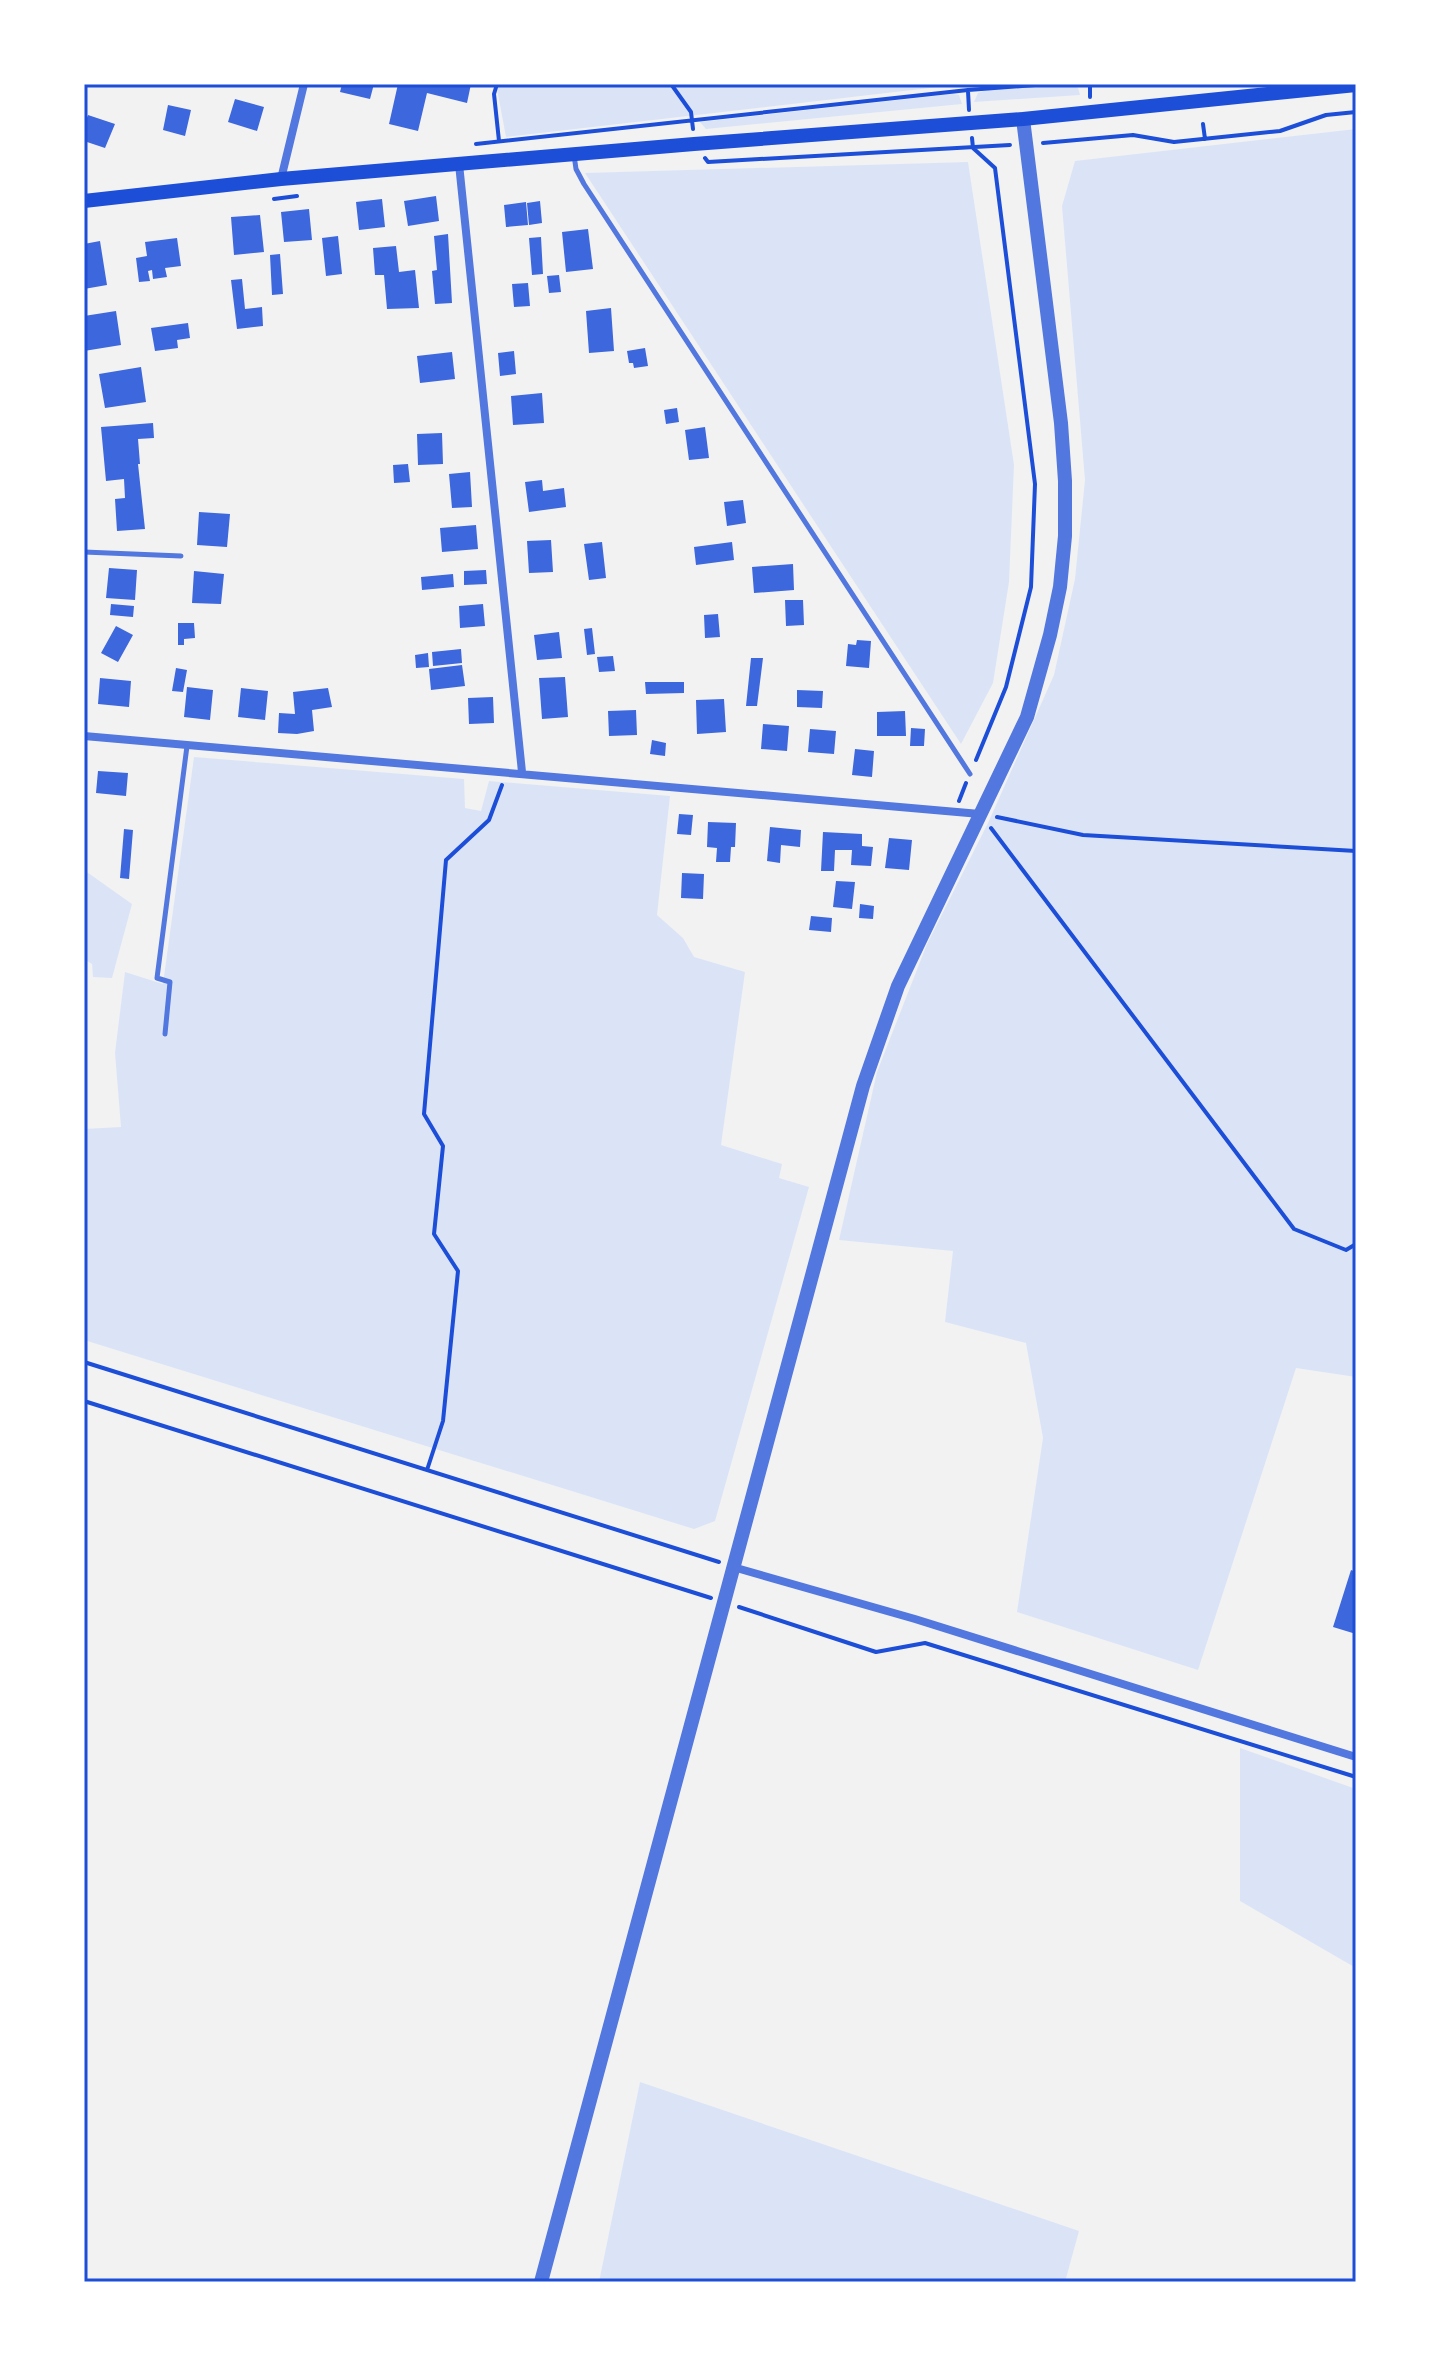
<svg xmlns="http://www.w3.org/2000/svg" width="1440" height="2366" font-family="'Zilla Slab',serif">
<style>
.green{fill:#dbe4f7}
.building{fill:#3d67dc}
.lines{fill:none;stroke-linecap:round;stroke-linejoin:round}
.path{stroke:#1d4ed8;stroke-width:4}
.service{stroke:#5277de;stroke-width:5}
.minor{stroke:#5277de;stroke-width:8}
.tertiary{stroke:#5277de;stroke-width:14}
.secondary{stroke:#1d4ed8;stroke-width:14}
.neatline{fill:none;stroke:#1d4ed8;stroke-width:3}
</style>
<rect width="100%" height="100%" fill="#f2f2f2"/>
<path class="green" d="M499,84H964L506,137L497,89Z
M1072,84L1078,88L1080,95L974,102L978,93L986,90Z
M952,94L959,95L962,104L706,129L700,122Z
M1356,129V1377L1296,1368L1198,1670L1017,1612L1043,1438L1026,1343L945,1322L953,1251L839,1240L877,1072L927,944L988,823L1054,675L1075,579L1085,480L1062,206L1075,161Z
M968,162L1014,465L1009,582L993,683L961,744L585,173Z
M194,757L464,779L465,808L481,811L489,781L670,796L657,915L683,938L694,957L745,972L721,1145L782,1164L779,1178L809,1187L715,1521L694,1529L84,1340V1129L121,1127L115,1053L125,972L163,984Z
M84,870L132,904L112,978L93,977L92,964L84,959Z
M1240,1748L1356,1789V1968L1240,1901Z
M640,2082L1079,2231L1065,2282H599Z"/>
<path class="building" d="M342,84H374L370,99L340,92Z
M398,84H471L467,103L427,93L418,131L389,124Z
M235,99L264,107L257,131L228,122Z
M168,105L191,110L185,136L163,130Z
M88,115L115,124L105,148L84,141V125Z
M436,196L439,221L408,226L404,201Z
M382,199L385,227L359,230L356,202Z
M540,201L542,223L529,225L527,203Z
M526,202L528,225L506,227L504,205Z
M309,209L312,240L284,242L281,212Z
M260,215L264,252L234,255L231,217Z
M588,229L593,269L566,272L562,232Z
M448,234L452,303L435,304L432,271L437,270L434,236Z
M338,236L342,274L326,276L322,238Z
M541,237L543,274L532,275L529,238Z
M177,238L181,266L165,268L167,277L153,279L152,270L148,271L150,281L139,282L136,258L147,256L145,242Z
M100,241L107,285L84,289V244Z
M396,246L399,272L415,270L419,308L387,309L384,275H375L373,248Z
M280,254L283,294L272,295L270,255Z
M559,275L561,292L549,293L547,276Z
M242,279L245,309L262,307L263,326L237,329L231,280Z
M528,283L530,306L514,307L512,284Z
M611,308L614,351L589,353L586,311Z
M116,311L121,345L84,351V316Z
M188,323L190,338L177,340L178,348L155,351L151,328Z
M645,348L648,366L634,368L633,363H629L627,351Z
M514,351L516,374L500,376L498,353Z
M452,352L455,379L420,383L417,356Z
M141,367L146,402L105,408L99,374Z
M542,393L544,423L513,425L511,396Z
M677,408L679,422L666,424L664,410Z
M153,423L154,438L138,439L140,464H138L145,529L117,531L115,499L125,498L124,479L106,481L101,427Z
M705,427L709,458L689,460L685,430Z
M442,433L443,464L418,465L417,434Z
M408,464L410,482L394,483L393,465Z
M470,472L472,507L452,508L449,474Z
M542,480L543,491L564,488L566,507L529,512L525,482Z
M743,500L746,523L727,526L724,502Z
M199,512L230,514L227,547L197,545Z
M476,525L478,549L442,552L440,528Z
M551,540L553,572L529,573L527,541Z
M602,542L606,578L589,580L584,544Z
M732,542L734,560L696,565L694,547Z
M793,564L794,590L754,593L752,567Z
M109,568L137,570L135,600L106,598Z
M486,570L487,584L464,585V571Z
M194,571L224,574L221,604L192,603Z
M453,574L454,587L422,590L421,577Z
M785,600H803L804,625L786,626Z
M111,604L134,606L133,617L110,615Z
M483,604L485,626L460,628L459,606Z
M718,614L720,637L705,638L704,615Z
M178,623H194L195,638L184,639V645H178Z
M116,626L133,635L118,662L101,653Z
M592,628L595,654L587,655L584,629Z
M559,632L562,658L537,660L534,635Z
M857,640L871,641L869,668L846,666L848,644L856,645Z
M461,649L462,663L433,666L432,652Z
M428,653L429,667L416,668L415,655Z
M613,656L615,671L599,672L597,657Z
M751,658H763L757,706H746Z
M462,665L465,686L431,690L429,669Z
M176,668L187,670L183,692L172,691Z
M565,677L568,717L542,719L539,678Z
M100,678L131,681L129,707L98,704Z
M645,682H684V693L646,694Z
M187,687L213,690L210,720L184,717Z
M241,688L268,691L265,720L238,717Z
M328,688L332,707L312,710L314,731L297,734L278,733L279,713L295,714L293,692Z
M797,690L823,691L822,708L797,707Z
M493,697L494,723L469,724L468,698Z
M724,699L726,732L697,734L696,700Z
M636,710L637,735L609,736L608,711Z
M905,711L906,736H877V712Z
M763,724L789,726L787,751L761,749Z
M911,728L925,729L924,746H910Z
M810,729L836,731L834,754L808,752Z
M652,740L666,743L665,756L650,754Z
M855,749L874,751L872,777L852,775Z
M98,771L128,773L126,796L96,793Z
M679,814L693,815L691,835L677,834Z
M708,822L736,823L735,847H731L730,862H716L717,848L707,847Z
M770,827L801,830L800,847L781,845L780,863L767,861Z
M124,829L133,830L129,879L120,878Z
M823,832L862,834V846L873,847L871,866L851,865L852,850H835L834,871H821Z
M889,838L912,840L909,870L885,868Z
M682,873L704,874L703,899L681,898Z
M836,881L855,882L852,909L833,907Z
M860,904L874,906L873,919L859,918Z
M811,916L832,918L831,932L809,930Z
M1351,1570L1356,1572V1634L1333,1627Z"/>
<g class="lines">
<path class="path" d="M497,84L494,94L499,141
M671,84L691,112L693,129
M1090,84V97
M968,91L969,110
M1203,124L1205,139
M972,138L973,148L995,168L1035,484L1031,587L1006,687L976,760
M1043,143L1133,135L1174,142L1280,131L1326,115L1356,112
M476,144L968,90L1048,84
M705,158L708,162L1010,145
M274,199L297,196
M959,801L966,783
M997,817L1083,835L1356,851
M991,828L1294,1229L1346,1250L1356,1244
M84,1362L719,1562
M84,1401L711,1598
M427,1470L443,1421L458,1271L434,1234L443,1146L424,1114L446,860L489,820L502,785
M739,1607L876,1652L925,1643L1356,1777"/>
<path class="service" d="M574,155L576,169L584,184L970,774
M84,552L181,556
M165,1034L170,982L157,978L187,746"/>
<path class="minor" d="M459,164L522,772
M281,179L304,84
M84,736L980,814
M733,1567L915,1619L1356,1757"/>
<path class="tertiary" d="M541,2282L863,1086L898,986L1027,717L1050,635L1060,587L1065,536V481L1061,423L1023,119"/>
<path class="secondary" d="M84,201L281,179L694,144L1023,119L1356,85"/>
</g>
<rect width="1440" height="2366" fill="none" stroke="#ffffff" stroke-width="172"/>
<rect x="86" y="86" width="1268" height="2194" class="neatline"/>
</svg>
